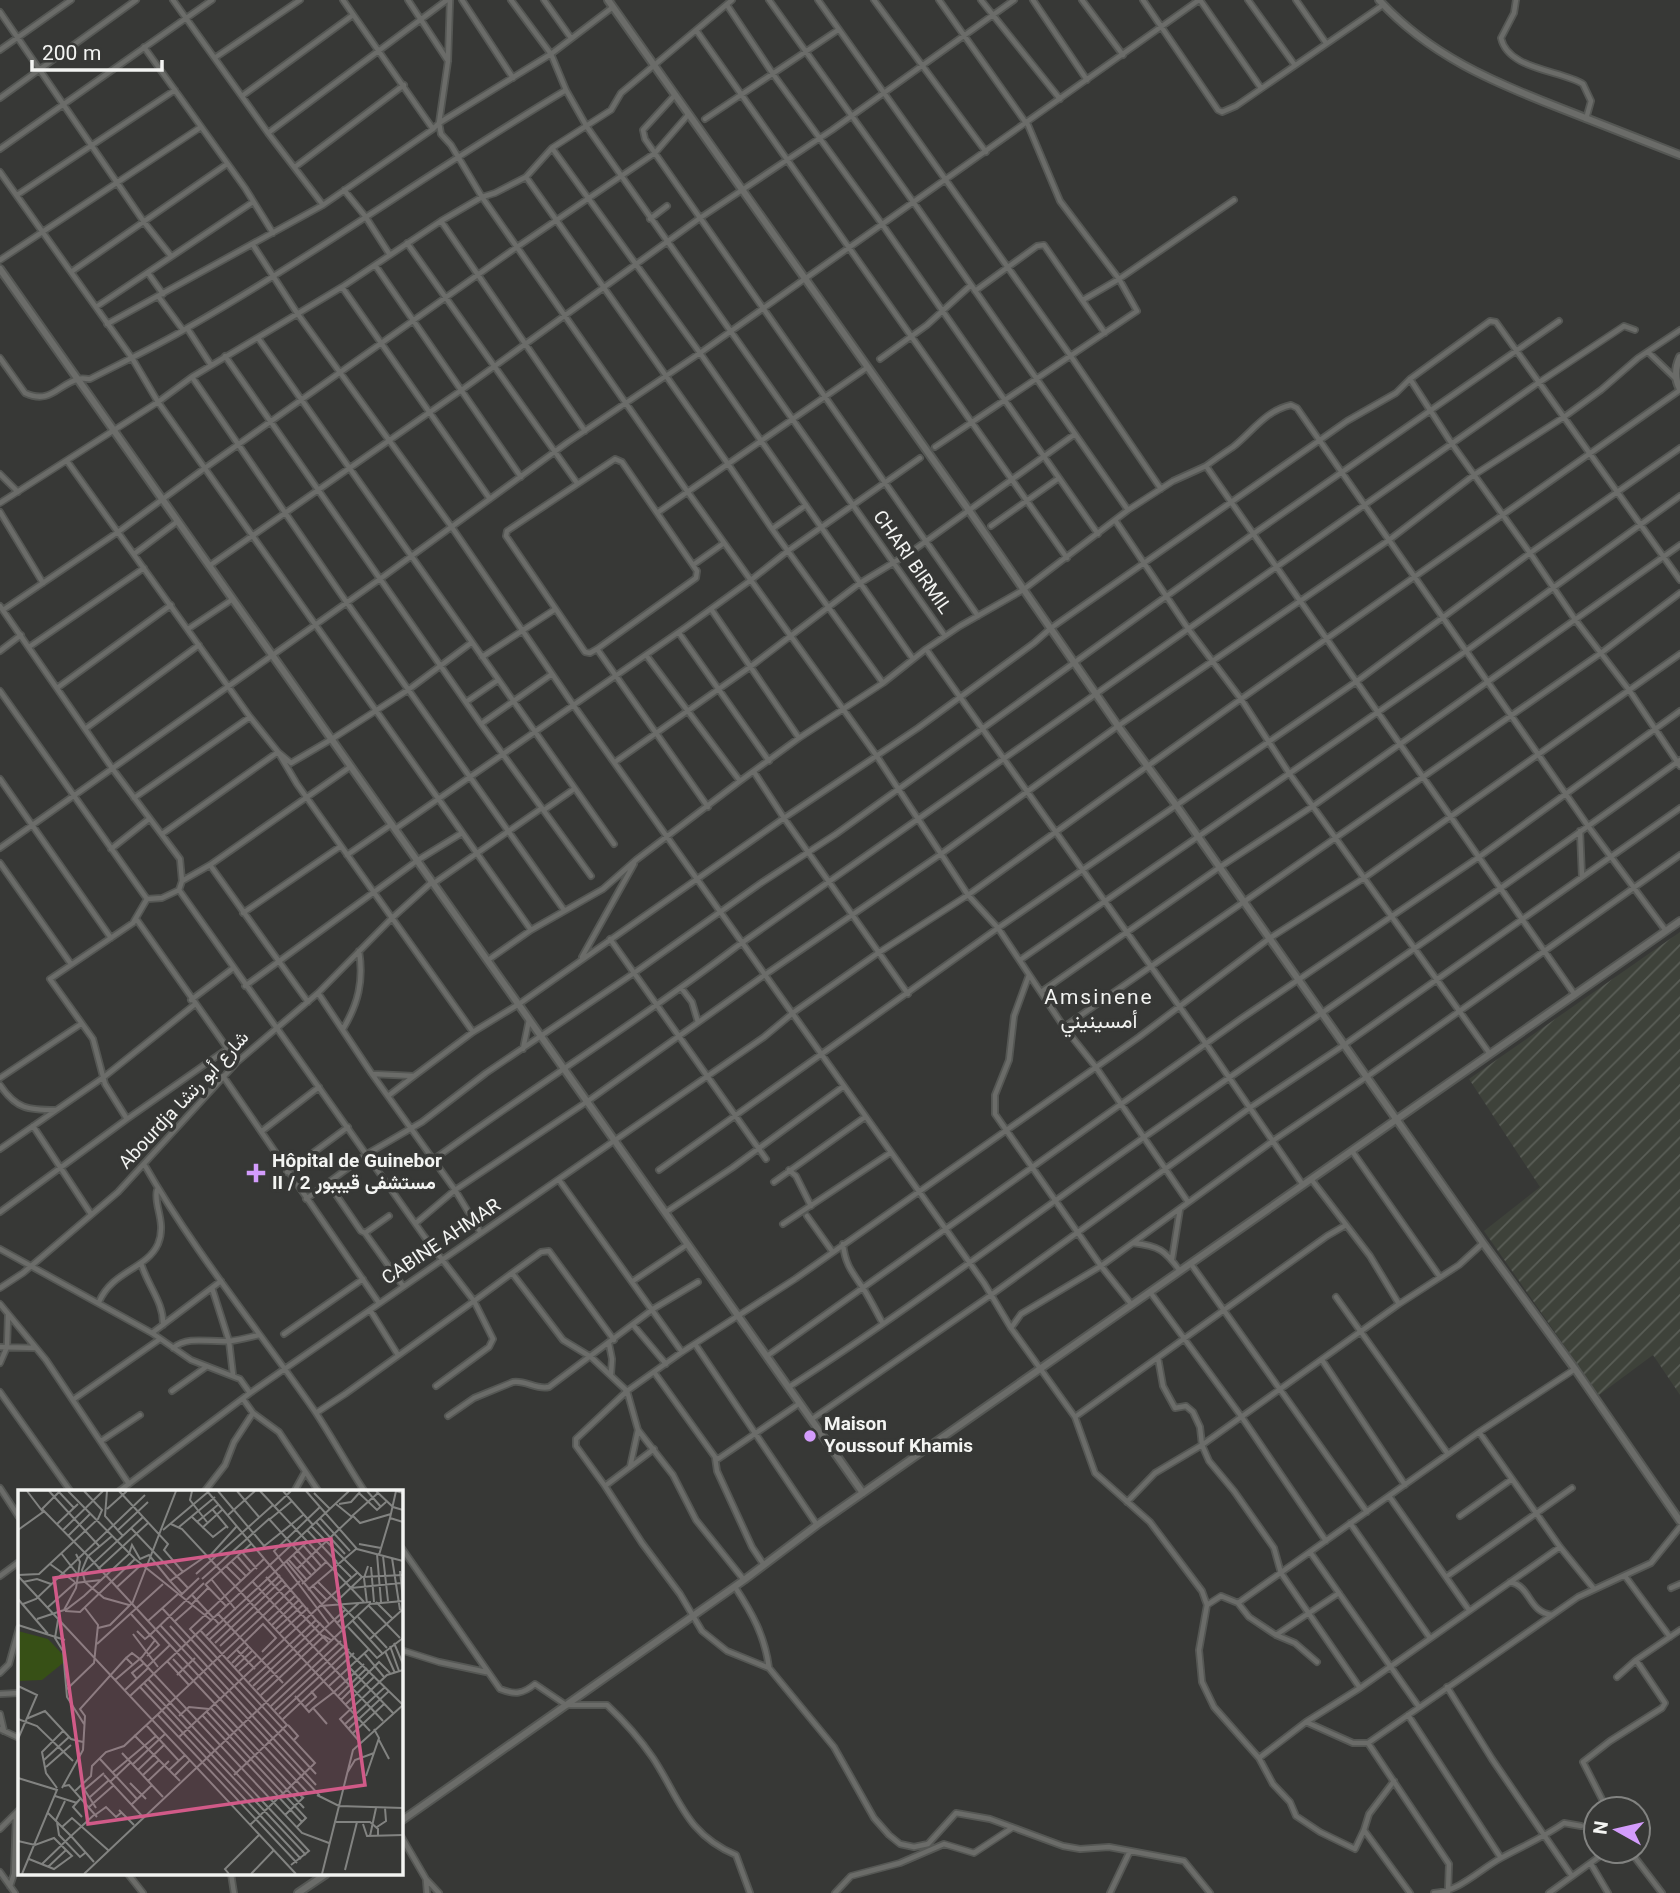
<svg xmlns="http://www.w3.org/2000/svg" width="1680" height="1893" font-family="Georgia,Vazirmatn,serif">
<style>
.industrial{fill:url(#industrial-furrows)}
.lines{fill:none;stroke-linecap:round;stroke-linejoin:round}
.minor-casing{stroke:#555754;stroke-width:8}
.tertiary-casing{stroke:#555754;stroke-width:10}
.secondary-casing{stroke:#555754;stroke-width:10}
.minor{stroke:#6b6c69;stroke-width:4.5}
.tertiary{stroke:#6b6c69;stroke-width:6}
.secondary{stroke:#6b6c69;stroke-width:6}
.poi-dot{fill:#d39cfc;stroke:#373836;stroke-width:2.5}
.labels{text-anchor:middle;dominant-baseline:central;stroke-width:7;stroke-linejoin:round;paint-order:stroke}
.street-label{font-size:19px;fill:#f3f4f2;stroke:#373836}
.poi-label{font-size:19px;font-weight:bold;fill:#f3f4f2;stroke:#373836;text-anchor:start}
.neighbourhood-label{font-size:21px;letter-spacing:2px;fill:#f3f4f2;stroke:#373836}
.inset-road{fill:none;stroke:#828381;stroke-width:2}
.view{fill:#d15a88;fill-opacity:0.15;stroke:#d15a88;stroke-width:3.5}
.inset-edge{fill:none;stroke:#f3f4f2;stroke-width:3.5}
</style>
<defs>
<pattern id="industrial-furrows" width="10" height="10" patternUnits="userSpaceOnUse" patternTransform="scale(1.75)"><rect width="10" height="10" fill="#3e423a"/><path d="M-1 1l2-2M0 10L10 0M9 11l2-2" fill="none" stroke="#5a5e57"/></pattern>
</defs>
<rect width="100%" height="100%" fill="#373836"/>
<path class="industrial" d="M1680,932V1395L1653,1355L1599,1395L1484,1231L1540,1187L1469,1079Z"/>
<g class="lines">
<g class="minor-casing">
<path id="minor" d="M173,0L268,133L323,205
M343,0L433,129
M408,0L448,61
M450,0L448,61L439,123L441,134L451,145L482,197L687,491L876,755L968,895L1241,699L1680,390
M462,0L513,78
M511,0L551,54L566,90L587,127L945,636
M544,0L571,38
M769,0L914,203L1128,510
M818,0L1070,355L1161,489
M874,0L986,152
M939,0L1026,123
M981,0L1060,99
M1033,0L1087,80
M1082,0L1123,55
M1143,0L1218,110L1222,112L1236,106L1383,5
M1200,0L1261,88
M1248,0L1294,64
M1296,0L1326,43
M1516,0L1514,13L1501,38C1508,70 1561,70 1583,84L1591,101L1586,119
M727,5L773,74L882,224L1098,534
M0,12L144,222L171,256
M696,30L1067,558
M144,47L245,188L273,233
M0,50L71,0
M216,57L300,0
M242,96L353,15
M674,96L643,130L645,139L978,616
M0,98L136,0
M705,119L838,30
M1028,125L1060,201L1119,279L1234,200
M268,133L447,0
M552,148L700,353L913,659
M0,149L212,0
M295,167L404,85
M0,172L132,358L158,402L531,930
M526,177L728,464L772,529L883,683
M344,190L365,216L390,255
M17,195L175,90
M650,219L667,206
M441,221L585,431
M407,243L577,483
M253,245L297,313L451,526L574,706L984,1283L1011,1328L1075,1417L1095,1473L1150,1522L1202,1591L1207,1605L1199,1650L1202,1682L1214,1707L1259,1758L1273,1784L1290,1802L1296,1816L1320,1832L1355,1849L1364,1830L1410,1893
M0,260L201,127
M375,265L521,477
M71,272L227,164
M148,273L163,294
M342,287L490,499
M975,291L1037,246L1044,245L1105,333
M158,296L183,330
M96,307L253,202
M107,324L323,205L433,129L439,123L551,54L613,7
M187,328L211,365
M258,338L614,844
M1648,352L1675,378
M225,356L481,724L591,876
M0,358L25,393C51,405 58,384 79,379C82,378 86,379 90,379C123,362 157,346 189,327C318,253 438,166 566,90
M880,359L927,325L971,285
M192,377L347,603L564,910
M1410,379L1452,444L1530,553L1574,618L1629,690L1680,766
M935,447L1137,311L1119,279L1083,300
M615,459L622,462L697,571L696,578L597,649L590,653L585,652L506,536L507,531Z
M67,461L250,717L278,752L297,784L473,1032L519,1004L784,818L918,728L1034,643L1051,628L1320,440L1347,421L1396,393L1410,379L1490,321L1496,322L1680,580
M1206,466C1215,459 1224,453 1233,447C1253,431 1265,411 1291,405L1297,408L1588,826L1666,931
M0,474L18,492
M0,503L158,402L192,377L342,287L441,221L482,197L495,193L526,177L552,148L611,110L621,93L732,0
M0,512L43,583
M657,513L868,367
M1115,520L1189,630L1241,699L1289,773L1490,1054
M991,526L1059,478
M772,529L806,505
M134,554L178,521
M693,565L724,543
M209,566L463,389L700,218L832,130L1014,0
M0,606L112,768L180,859L182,881
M711,609L799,738
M3,610L118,532L205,468L517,247L655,153L688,115
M188,629L233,599
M679,633L769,761
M29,647L144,568
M597,649L708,807
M926,649L1206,1044L1303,1185
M0,651L21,635
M646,655L740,781
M482,657L554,610
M57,688L171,605
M0,691L147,899
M466,702L498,680
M481,724L552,674
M85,729L199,645
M615,762L750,667L860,583L911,552L1075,434
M754,772L784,818L908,994
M0,779L111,938
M134,798L250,717
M544,810L574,789
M395,829L686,627L751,580L789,550L920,458
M1580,831L1582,877
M162,834L278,752L291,763L332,739L408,690L471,643
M0,848L380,579L568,442L700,353L1199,0
M111,849L149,819
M347,855L392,824
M0,863L71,964
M210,865L308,1002
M434,883L542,808
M179,890L424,1236L474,1301L512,1273L563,1340L591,1357L627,1391L638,1430L673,1475L696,1520L744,1580
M243,913L341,846
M137,920L237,1062
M610,939L766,1159
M582,957L634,864
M488,960L531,930L603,889L636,860L740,781L799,738L883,683L926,649L960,626L1023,590L1128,510L1173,481L1206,466L1575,995
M1020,960L1466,651L1680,496
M1029,975L1014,1016L1009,1060L995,1095V1114L1101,1266L1132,1305
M245,986L418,860L462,833
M682,989L692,1002L698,1022
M1041,992L1220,867L1313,806L1680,545
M318,993L372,1074L455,1190L481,1233
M191,1000L232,969
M1064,1027L1601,653L1680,593
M343,1029C358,1004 364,981 359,951
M227,1049L127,1119L105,1084L93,1039L50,979L133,923L147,899L162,898L179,890L182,881L210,865L350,767
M523,1049L529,1020
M373,1074L414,1076L473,1032
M223,1076L379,1303
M0,1078L81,1024
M0,1085C16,1109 28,1110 56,1110
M388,1096L414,1076
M33,1126L91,1214
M262,1131L319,1087
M0,1149L104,1077L194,1005
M1352,1151L1440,1277
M433,1160C533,1087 638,1022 736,947L1538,383L1624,326L1635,330
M144,1164C193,1250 257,1328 314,1410C332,1437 347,1465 365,1492
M659,1170L998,928L1357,681L1530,553L1680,448
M789,1170L796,1176L811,1206
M287,1172L348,1127
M1311,1179L1370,1256L1399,1304
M559,1180L682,1352
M774,1182L865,1117
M328,1183L361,1231L365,1233L389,1216
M306,1199L367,1154L422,1122L486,1073L634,973L761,883L836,834L1253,534L1559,321
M0,1212L127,1119
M666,1212L732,1168L844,1086
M807,1216L832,1251
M416,1223L455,1190L588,1101L766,974L941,854L1118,726L1389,540L1474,475L1564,417L1601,390L1638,358L1680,330
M783,1224L890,1153
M365,1233L403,1286
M1133,1243C1159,1246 1165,1250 1180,1271
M843,1244C845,1264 852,1272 863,1288C870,1299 876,1311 882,1322
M0,1249L152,1333L191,1360L240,1379L250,1393
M1172,1259L1180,1209
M141,1263C147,1285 164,1302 163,1325
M1191,1264L1367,1512
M512,1273L541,1252L549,1251L614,1340
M633,1281L688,1244
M0,1288L23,1273L118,1192L237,1062L318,993L391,919L432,882
M212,1288L229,1341L233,1375
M1150,1292L1241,1416L1326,1541
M1336,1297L1448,1454
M99,1302C112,1271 147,1269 158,1244C167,1222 153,1205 157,1190
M0,1304L46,1360L129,1484
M370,1310L398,1355
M634,1326L666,1364
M1011,1328L1021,1314L1101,1266L1274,1140L1368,1076L1680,855
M152,1333L221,1281
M284,1334L363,1279
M609,1344L612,1359L611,1374
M695,1344L817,1525
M0,1347L36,1348
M173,1348C189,1335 211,1343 230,1341C240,1340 250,1337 259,1335
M767,1356L1242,1018L1479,857L1680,711
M1158,1358L1163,1386L1175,1408L1186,1406L1193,1412L1200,1427L1202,1445L1209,1461L1234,1491L1274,1548L1281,1573L1360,1688
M1322,1360L1405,1485
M0,1363L7,1347L8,1315
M654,1372L715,1457L718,1459L800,1403
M789,1387C910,1309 1025,1221 1143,1138C1322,1012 1503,889 1680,760
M172,1391L206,1367
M0,1392L71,1492
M74,1399L160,1339
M243,1399L253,1413L279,1432L319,1492
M316,1413L345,1394L474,1301L493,1339L489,1347L436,1386
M448,1416L474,1398L513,1382C526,1380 536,1390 549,1387L653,1309L698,1282
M1075,1417L1327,1236L1346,1225
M812,1419L991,1295L1251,1107L1344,1045L1680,808
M1479,1432L1560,1547L1594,1589
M101,1441L140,1415
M654,1449L605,1486L642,1543L680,1594L702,1631L727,1651L769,1668L834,1747L874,1818L889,1835L900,1844L914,1847L928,1844L956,1813L990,1819L1063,1846L1080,1849L1109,1847L1184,1861L1210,1893
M715,1457L717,1471L752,1547L764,1565
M630,1467L638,1430
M605,1486L576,1446V1439L627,1391L682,1352L795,1279L1139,1037L1270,938L1364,878L1680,654
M0,1488L19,1517
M118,1492L250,1393L764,1037L794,1012L878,953L968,895L998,928L1064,1027L1095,1066L1188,1202
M204,1492L225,1465L234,1442L253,1413
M294,1492L305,1472
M1389,1496L1469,1610
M1127,1502L1155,1473L1202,1445L1399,1304L1459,1265L1483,1243
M1460,1516L1512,1479
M1350,1523L1430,1638
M401,1547L500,1689C515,1695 523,1694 535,1684L566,1705H607C624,1721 640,1739 653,1758C680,1799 686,1834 736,1855L750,1893
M1310,1552L1419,1707
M0,1576L19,1562
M1625,1576L1670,1637
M1446,1577L1572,1488
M1510,1582C1531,1586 1528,1612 1552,1615
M735,1587C752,1613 765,1636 769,1668
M1671,1588L1680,1584
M1238,1603L1479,1432L1575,1369
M1207,1605L1221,1596L1238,1603L1249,1617L1276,1635L1295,1643L1317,1662
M1276,1635L1339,1593
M401,1650L439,1662L486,1672
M0,1673L9,1664L19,1628
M1617,1677L1636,1660L1680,1630
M1447,1687L1492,1759L1572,1876
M0,1694L19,1693
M0,1714L4,1731
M1408,1715L1501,1858
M1306,1722L1353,1743H1368L1578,1597L1651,1563L1680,1527
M0,1729L19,1738
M1368,1743L1449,1864L1448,1892
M1259,1758L1306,1722L1360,1688L1560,1547
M1607,1809L1583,1762L1610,1741L1662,1708L1665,1703L1636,1660
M0,1829L19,1810
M1364,1830L1369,1814L1394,1781
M1638,1833L1644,1830
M401,1836L426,1879L439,1893
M1630,1851L1662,1893
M1591,1864L1608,1893
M0,1872L15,1893
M128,1874L143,1893
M231,1874L234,1893
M426,1880L427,1893
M10,1886L14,1874L16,1815
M835,1893L851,1876L900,1863L944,1844L974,1853L1012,1828
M1110,1893L1130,1851
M1434,1893C1460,1891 1479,1870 1501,1858C1523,1846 1544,1837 1564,1823L1581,1826
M1549,1893L1607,1851"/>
</g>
<g class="tertiary-casing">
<path id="tertiary" d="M608,0L968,509L1118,726L1176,805L1483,1243L1575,1369L1680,1521
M0,269L863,1493
M1680,357C1675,368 1674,378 1680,389
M401,1821L744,1580L817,1525L1680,921
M298,1893L326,1874"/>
</g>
<g class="secondary-casing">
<path id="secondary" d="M1379,0C1429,55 1493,82 1560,108C1600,124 1640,139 1680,155"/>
</g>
<use href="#minor" class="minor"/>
<use href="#tertiary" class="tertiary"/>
<use href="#secondary" class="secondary"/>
</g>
<g class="poi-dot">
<path d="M252.5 1162.5h7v7h7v7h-7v7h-7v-7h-7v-7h7z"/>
<circle cx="810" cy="1436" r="7"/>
</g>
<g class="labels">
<g class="street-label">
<text transform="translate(911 563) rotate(55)">CHARI BIRMIL</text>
<text transform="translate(185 1101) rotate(-47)">Abourdja شارع أبو رتشا</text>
<text transform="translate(442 1243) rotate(-34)">CABINE AHMAR</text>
</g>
<g class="poi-label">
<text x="272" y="1162">Hôpital de Guinebor<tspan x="272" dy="22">II / مستشفى قيببور 2</tspan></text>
<text x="824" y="1425">Maison<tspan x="824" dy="22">Youssouf Khamis</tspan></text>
</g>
<g class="neighbourhood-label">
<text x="1099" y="998">Amsinene<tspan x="1099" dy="24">أمسينيني</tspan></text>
</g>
</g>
<g transform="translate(18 1490)">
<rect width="385" height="385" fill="#373836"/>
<path d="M0,141L30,149L45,165V173L24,190L0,191Z" fill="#375016"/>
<path class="inset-road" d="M31,1L82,57M42,1L24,19L70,66L64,80L67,92L86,108L111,115M50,1L117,69L193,130M89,1L87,26L105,46M101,1L150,54L146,60L165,82M174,1L172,10L189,32M189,1L298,130L385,215M200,1L247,57M219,1L241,27M242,1L346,112M265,1L295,35M288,1L339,59L385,71M349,1L363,17M358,1L375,17L385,20M41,2L56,18M296,3L312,19M341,3L359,20L368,12M385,3L378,1L372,28L385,32M321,14L333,12L342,2M257,16L273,1M302,17L256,61L311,134M89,19L109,1M195,20L210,38M210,25L237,1M334,25L342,33L373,24M173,26L195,47L209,36M334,26L360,3M302,28L332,61M252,29L274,11M179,32L201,14M298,32L327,64M39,34L60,14M153,34L164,39L352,241M293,36L344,87L385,85M161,37L197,7M113,38L170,98M184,38L205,19M0,40L25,22L9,1M45,40L85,1M100,40L130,12M145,40L190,2M289,40L319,72M50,46L73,23M341,54L363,58M285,55L303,76M245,57L285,25M224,62L239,79M43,63L60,85L65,83L125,27M359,64L363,112M275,65L294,86M361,65L372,28M70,66L202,209L161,247M219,66L233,82M365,66L370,111M69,67L94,46M190,68L219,36M374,68L382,120M270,69L289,90M213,71L228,86M268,71L324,139M318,72L333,87M32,74L57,92M208,76L223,91M353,77L356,112M80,79L130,33M279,79L334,27L318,14M382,81L385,111M178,84L255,15M0,85L21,84L80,29L84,20L66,1M0,86L278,384M248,87L310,152M184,89L251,29L298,81M194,90L218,120M234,91L365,231M299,91L336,128M5,92L19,89L33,94M187,94L208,116M188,94L234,53M284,94L309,71M294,95L309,110M98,98L123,75M333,98L383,93M290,100L338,59M164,104L152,91L188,66M163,105L181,88M174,105L201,134M0,109L30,144M319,111L344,87M358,112L374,128M349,113L346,88L350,76M5,114L18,109L127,5M114,114L158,1M173,115L191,97M303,115L339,83M351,116L382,148M29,118L57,93L83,90M144,118L298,284M46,120L58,98L62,72L58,64M47,121L62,122L117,69M113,124L132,145L127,149L119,141M200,124L265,193M340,127L369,158M19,129L49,119L66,106L111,64L114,55L122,69L131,65L152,91M40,130L37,148L45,161L49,207L66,234M130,131L160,104M250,131L278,105M335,131L364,163M156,132L174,116M319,133L341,113M0,135L47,150M142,135L302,306M254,135L282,109M152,136L298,295M330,137L359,168L385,148M80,138L92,135L113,114M258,139L286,114M182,140L269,235L216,285M262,143L290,118M115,144L140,177M188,146L290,51M352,149L384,120M191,150L262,85M197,153L265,89M376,153L385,174M79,154L145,94M202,156L269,94M372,156L381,181M219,160L237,179M367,161L377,183M346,163L366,187M129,166L141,155L137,150M108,168L114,163L123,170L284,343L311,353M155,169L285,308M209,169L245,134L258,148L244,162M149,171L171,195M214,173L230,157M129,177L152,155M217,177L234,161M331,177L375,223M221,181L238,166M159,185L177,168M119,189L114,183L126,173M130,189L291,361L273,375M97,190L124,167L137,150L132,145L186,93M231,192L298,130M126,193L288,365M0,196L19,205L0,249M235,196L303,133M311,196L351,159M122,197L283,369M49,199L76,173L80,135L67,118M107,200L130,178M239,200L327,120M316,202L346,174M243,205L306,146L313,150M112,206L331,1M277,206L291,222L295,218M320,206L349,178M323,210L361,172L372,183M328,214L357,186M253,216L323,151M287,217L298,207L293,201M193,218L286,318M257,220L327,155M189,222L288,328L279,337M139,224L279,373M261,224L331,159M161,226L171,217L191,219M185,226L284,332M0,229L19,236L55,271M8,229L27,221L53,249L65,252M265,229L336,163M309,234L295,218L316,202M128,235L161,271M270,235L280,246L275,251M326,235L367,197M330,239L371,201M334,244L366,214M116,245L162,291M361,250L371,269M341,251L322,229L369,185L385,180M104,263L145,307M82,269L119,309M26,270L51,247M115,274L147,244M28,277L53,255M120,280L147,254M151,280L167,265M94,283L138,246M329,283L337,270L356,263M86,285L124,326M125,285L141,270M156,286L172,270M348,286L361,248L356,239M0,288L39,300L4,384M130,291L151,271M92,292L113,272M112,293L128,309M46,296L51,295L79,327M39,298L28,283L24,262L45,241M44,298L65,260L67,226L62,219L108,168L114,174M66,299L78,318M66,300L86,283M56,302L73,286L74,276L88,262L106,256L282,91M290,303L202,209L302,116L353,112M299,305L321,316L385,318M37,306L59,313M72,307L91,290M62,309L55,317L64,327M113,315L134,295M71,317L96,295M101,320L116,335M77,325L88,317L98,327L104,322M267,325L286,307M38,330L47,311M39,332L41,345L62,367L67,363M318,332H352L360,339V346M345,334L349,346L385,345M232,335L297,273L172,139L247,68M44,337L54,328L90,360M359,337L368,331L367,318M352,346L358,318M0,351L17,355L36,348L54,366L36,379L11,369M76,372L53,346L77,324M24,374L53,346L30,323M30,377L48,360M327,380L339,332M66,384L352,114L385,111M211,384L207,379L241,345M233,384L256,360M304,384L335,260L385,215"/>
<path class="view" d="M313,49L347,295L70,334L36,88Z"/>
<rect width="385" height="385" class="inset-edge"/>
</g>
<g transform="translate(1617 1830) rotate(278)"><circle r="33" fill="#373836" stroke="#828381" stroke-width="2"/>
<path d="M0-5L12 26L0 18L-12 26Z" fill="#d39cfc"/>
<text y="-10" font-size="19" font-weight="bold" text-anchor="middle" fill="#f3f4f2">N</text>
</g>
<path d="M32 60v10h130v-10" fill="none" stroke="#f3f4f2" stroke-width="3.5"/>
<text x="42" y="60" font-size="21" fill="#f3f4f2" stroke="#373836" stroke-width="5" paint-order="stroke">200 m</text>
</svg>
